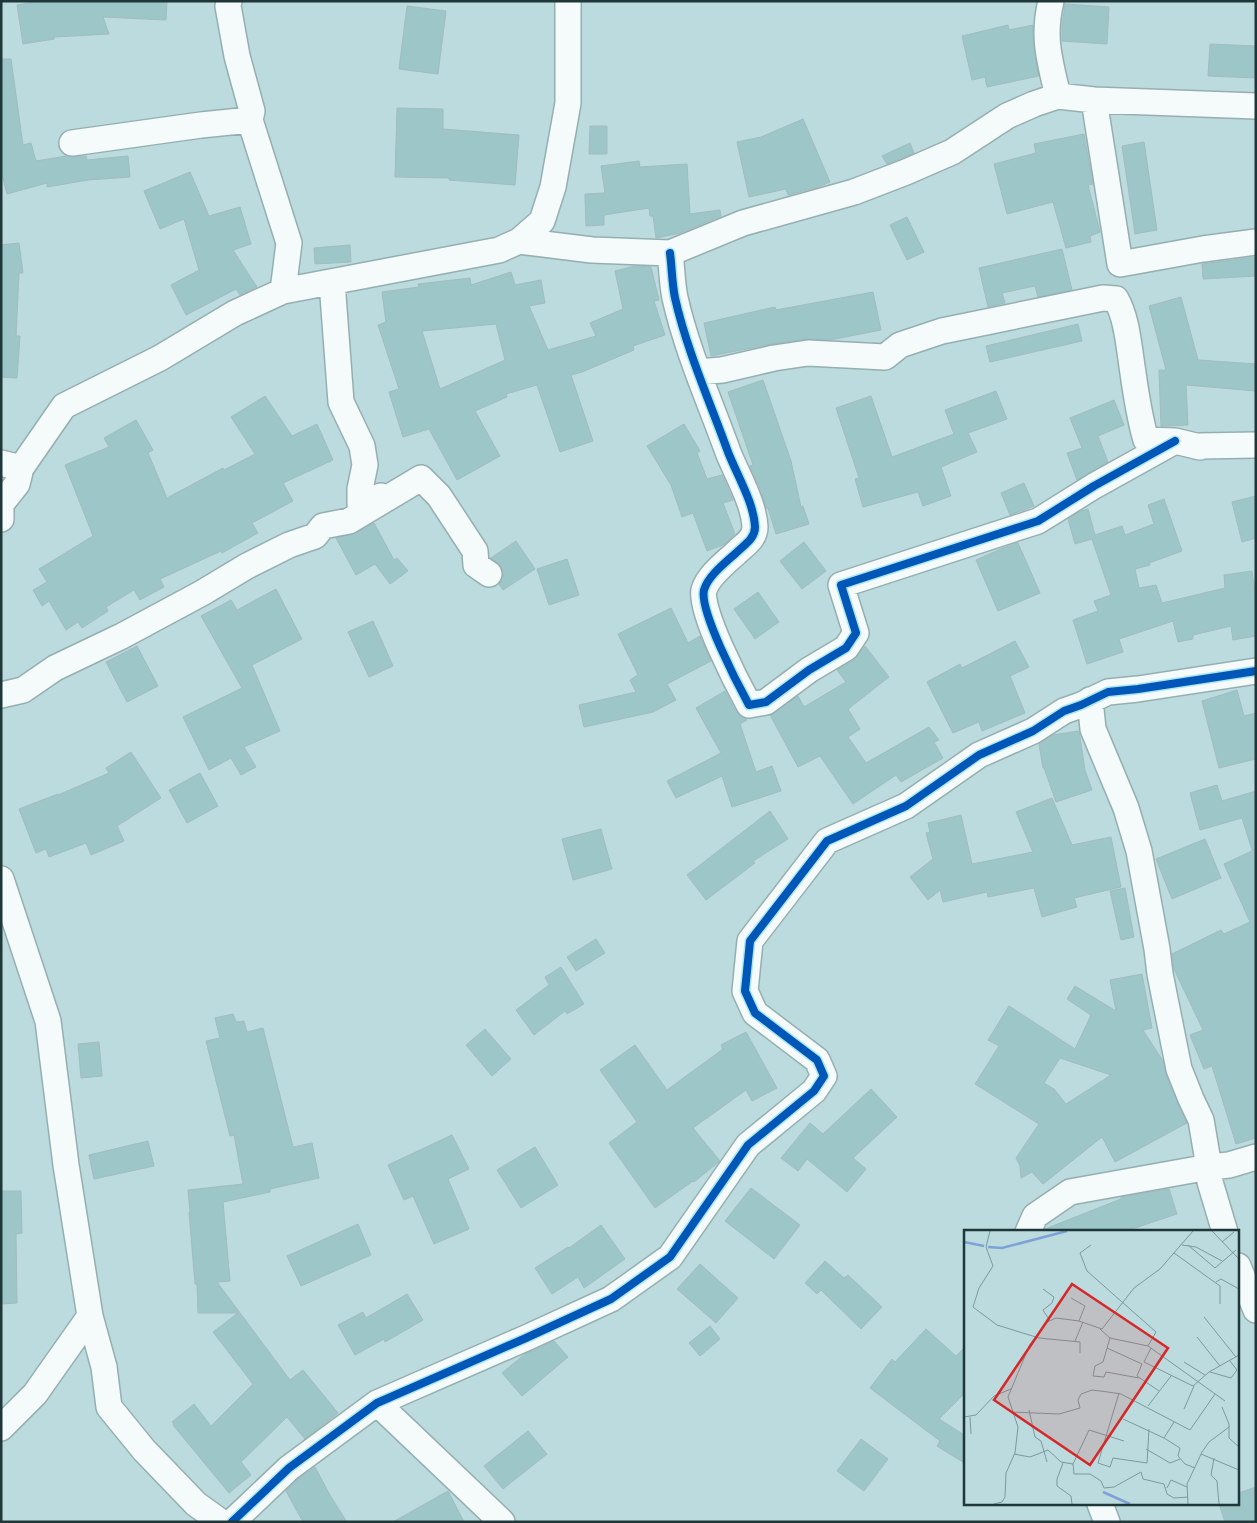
<svg xmlns="http://www.w3.org/2000/svg" width="1257" height="1523" font-family="'Archivo Narrow',sans-serif">
<style>
.building{fill:#9dc6c9;stroke:#a2bcbf;fill-rule:evenodd}
.lines{fill:none;stroke-linecap:round;stroke-linejoin:round}
.minor-casing{stroke:#95afb1;stroke-width:28}
.minor{stroke:#f5fafa;stroke-width:25}
.cycleway-casing{stroke:#ace7ed;stroke-width:11}
.cycleway{stroke:#0057b8;stroke-width:8}
.inset-river{fill:none;stroke:#7fa2d6;stroke-width:2.5}
.inset-road{fill:none;stroke:#7d999c;stroke-width:1}
.view{fill:#d62828;fill-opacity:0.15;stroke:#d62828;stroke-width:2.5}
.inset-edge{fill:none;stroke:#1f3739;stroke-width:2.5}
</style>
<rect width="100%" height="100%" fill="#bbdbde"/>
<path class="building" d="M41,1H167L166,20L103,17L109,34L54,37V39L23,44L17,5Z
M1065,4L1109,7L1107,44L1062,41V27Z
M407,6L446,11L438,74L399,69Z
M1008,25L1009,30L1033,25L1034,50L1039,76L987,87L985,77L972,80L962,36Z
M1210,44L1256,46V78L1208,76Z
M1,59H11L23,145L31,143L36,161L66,156L74,157L86,156L87,160L128,156L130,177L88,180L47,187V183L7,194L1,171Z
M397,108L443,109V129L519,135L515,185L449,180V178L395,177Z
M803,119L830,182L818,187L788,195L786,189L749,197L737,142L761,137Z
M590,126H607V154H589Z
M1084,134L1093,184L1088,185L1100,232L1090,236L1091,242L1066,248L1053,202L1007,214L994,164L1036,153L1034,144Z
M1144,142L1157,230L1135,234L1122,146Z
M910,143L914,153L887,164L882,156Z
M639,161L640,167L687,164L690,214L720,210L721,216L680,233L656,238L653,216H650L649,208L604,215V225L586,226L585,194L605,193L601,166Z
M190,172L209,216L240,207L251,244L233,250L257,287L240,295L236,289L186,315L171,285L199,270L184,219L160,229L144,191Z
M907,217L924,252L907,260L890,225Z
M19,243L23,273H19L16,336H20L17,378L1,377V245Z
M350,245L351,262L315,264L314,248Z
M1062,249L1072,290L1038,297L1035,286L1002,293L1005,303L988,307L979,268Z
M1256,257V276L1203,279L1202,264Z
M635,266L651,267L659,300L654,301L665,335L633,346L634,350L582,372L571,375L593,441L560,452L537,385L506,394L507,397L475,411L500,456L457,480L429,429L403,437L389,392L399,389L378,325L386,322L382,292L419,287L418,284L470,278L471,285L511,272L515,285L541,280L545,303L529,306L548,350L596,336L590,323L623,309L615,271ZM496,324L505,360L440,389L422,331Z
M873,292L881,330L830,340L806,339L772,344L711,356L704,323L775,307L776,310Z
M1181,297L1198,360L1256,364V391L1186,385L1188,425L1161,426L1159,370H1166L1149,306Z
M1078,324L1082,341L990,362L986,346Z
M763,380L791,461L801,507L803,506L809,524L776,534L768,508L766,509L762,493L750,466L753,465L728,392Z
M996,391L1007,419L968,433L977,452L941,467L951,496L923,506L918,492L863,507L855,479L859,478L836,408L871,396L892,457L954,434L945,410Z
M265,396L292,436L317,424L333,460L283,483L293,501L252,523L258,533L222,553L221,551L160,579L164,587L140,600L134,590L106,607L108,611L82,628L78,622L66,630L49,601L42,606L33,590L47,582L39,569L93,536L65,465L109,447L104,438L136,420L153,450L148,453L167,498L223,468L224,470L255,454L231,417Z
M1114,400L1124,425L1098,436L1108,462L1077,480L1067,453L1082,448L1070,418Z
M684,424L700,451L697,453L707,479L722,475L733,500L723,503L735,534L725,544L707,551L693,513L682,517L671,485L647,446Z
M1024,483L1034,506L1010,515L1001,493Z
M1256,496V538L1242,542L1232,502Z
M1164,499L1182,551L1149,563L1150,565L1135,569L1139,588L1156,585L1162,603L1225,588L1224,575L1252,571L1256,598V636L1233,640L1231,626L1193,635V639L1178,642L1173,621L1119,639L1123,652L1087,664L1073,620L1098,611L1094,601L1111,595L1092,539L1075,544L1068,519L1081,511L1088,509L1095,535L1122,526L1125,535L1154,524L1148,505Z
M374,523L394,560L397,558L408,571L390,584L375,564L356,575L336,538L356,533Z
M516,541L535,569L503,590L499,584L503,576L502,568L498,563L491,558Z
M804,542L826,571L802,589L780,561Z
M1018,543L1040,593L998,611L976,560L1003,548Z
M567,559L579,595L549,605L537,569Z
M276,589L302,639L252,665L280,731L244,747L256,767L241,775L231,758L209,770L183,717L242,688L201,616L231,600L237,610Z
M758,592L779,622L755,639L734,609Z
M671,608L688,643L700,636L711,661L667,684L676,700L653,712L584,727L579,705L636,692L630,680L638,675L618,634Z
M373,621L393,666L369,677L348,632Z
M1015,641L1029,667L1010,676L1025,713L982,731L979,722L953,733L927,682L960,664L962,668Z
M137,646L158,686L127,702L106,662Z
M865,646L889,677L848,709L860,729L848,737L866,763L929,727L939,740L934,742L943,758L901,782L896,775L853,804L820,756L798,767L770,715L798,696L804,707L846,682L837,670L854,660Z
M1237,690L1244,716L1256,713V759L1219,768L1202,701Z
M725,691L736,712L747,720L740,724L756,772L772,766L781,791L732,807L722,776L676,798L667,781L721,753L696,708Z
M1079,731L1085,770L1092,790L1056,802L1044,768H1043L1039,744L1053,735Z
M131,752L161,798L117,826L124,841L91,855L86,843L49,857L46,849L36,853L19,809L58,794V795L109,773L106,768Z
M200,773L218,806L187,823L169,790Z
M1217,785L1222,801L1256,791V849L1252,850L1242,818L1200,830L1190,793Z
M1052,798L1072,845L1111,837L1121,887L1074,898L1077,907L1042,917L1034,888L988,897L987,892L943,902L940,890L928,900L910,877L933,859L926,833L930,832L928,823L961,815L972,864L1033,852L1016,812Z
M770,811L788,839L753,861L755,863L706,900L687,875Z
M601,829L612,869L573,880L562,839Z
M1205,839L1221,878L1172,899L1156,859Z
M1256,849V1138L1236,1144L1212,1066L1204,1069L1190,1035L1203,1030L1174,969L1172,954L1221,930L1224,934L1250,922L1224,864Z
M1125,888L1134,937L1121,940L1110,891Z
M596,939L605,953L576,971L567,957Z
M561,967L584,1004L567,1014L565,1011L534,1035L516,1010L549,985L545,977Z
M1142,974L1152,1028L1143,1030L1163,1061L1166,1074L1187,1123L1115,1162L1102,1137L1043,1184L1032,1172L1021,1178L1020,1166L1016,1158L1039,1124L975,1084L999,1046L988,1040L1009,1006L1075,1049L1091,1015L1067,999L1075,986L1116,1011L1110,980ZM1060,1058L1111,1075L1066,1104L1054,1089L1044,1083Z
M233,1014L236,1022L244,1021L247,1032L263,1028L293,1147L312,1143L319,1178L270,1189V1192L223,1202L230,1281L217,1282L290,1380L303,1370L338,1413L305,1439L287,1417L241,1462L251,1475L229,1493L173,1425L174,1424L172,1422L194,1404L211,1426L253,1384L213,1332L238,1313H198L197,1284H195L189,1212H190L188,1190L243,1184L234,1135L230,1136L206,1041L220,1038L215,1018Z
M485,1029L511,1059L492,1076L466,1045Z
M746,1032L777,1088L752,1101L746,1090L693,1128L720,1161L694,1182L693,1181L655,1208L609,1143L637,1122L600,1070L635,1045L667,1090L723,1049L721,1045Z
M99,1042L102,1076L81,1078L78,1044Z
M871,1089L897,1117L853,1158L866,1169L847,1192L807,1159L798,1171L781,1158L810,1123L823,1134Z
M452,1135L469,1169L448,1179L469,1229L434,1244L413,1196L404,1200L388,1165Z
M148,1141L154,1166L94,1179L89,1155Z
M535,1147L558,1185L521,1208L497,1170Z
M751,1188L800,1225L774,1259L725,1221Z
M1169,1189L1177,1214L1123,1232H1044L1045,1229L1121,1199V1197Z
M1,1191H21L22,1233L16,1234L17,1303L1,1304Z
M358,1224L371,1255L301,1286L287,1256Z
M601,1225L625,1259L584,1288L578,1277L552,1294L535,1268L568,1247L569,1248Z
M825,1261L844,1278L848,1275L882,1307L861,1329L821,1290L817,1294L805,1283Z
M700,1264L738,1298L716,1323L677,1289Z
M407,1294L423,1320L385,1342L384,1339L355,1355L338,1325L363,1312L366,1318Z
M710,1326L720,1339L700,1356L689,1343Z
M926,1329L956,1356L966,1346V1392L939,1419L966,1436V1464L937,1446L940,1441L870,1388L892,1359L895,1362Z
M554,1341L568,1357L522,1396L502,1373L525,1354Z
M528,1431L547,1454L503,1489L484,1466Z
M861,1439L888,1459L864,1491L837,1471Z
M315,1467L331,1497L347,1522H303L286,1491L298,1479Z
M1256,1487V1522H1225L1219,1504H1238V1493Z
M448,1491L464,1522H393Z"/>
<g class="lines">
<g class="minor-casing">
<path id="minor" d="M229,1L228,6L237,56L252,111L250,120
M1051,1C1042,38 1050,61 1058,96
M1094,100L1120,264L1203,249L1256,242
M72,143L201,125L250,120L289,243L283,291
M519,241L592,250L670,253L743,223L854,192L906,172L952,152L1007,116L1034,104L1058,96L1094,100L1256,106
M670,253C672,268 672,284 675,298C687,351 710,402 728,452C737,475 754,503 755,527C755,539 744,545 736,553C725,563 708,576 704,590C699,610 738,685 749,705L766,702L809,670L846,648L856,633L841,585L1038,521L1094,486L1175,441
M332,282L341,402L362,446L365,465L360,489V504L381,496
M698,372L722,370L774,358L808,353L885,357L900,345L942,331L1103,298L1116,299C1126,317 1128,339 1131,359C1135,387 1138,413 1146,440L1175,441L1200,447L1199,446L1256,445
M1,463L21,468
M1,519V504L17,484L21,468L64,406L160,358L235,313L283,291L499,250L519,241L542,221L553,187L568,103V1
M1,695L23,690L55,668L122,636L202,593L247,566L289,545L315,536L323,526L349,521L421,478L439,496L475,551L476,565L489,574
M1090,700L1093,729L1126,808L1139,851L1157,949L1160,974L1179,1069L1191,1099L1201,1120L1209,1167L1210,1182L1225,1232
M1,879L48,1021L66,1165L90,1316L104,1367L109,1407L144,1450L196,1504L221,1522
M1028,1232L1035,1216L1070,1192L1209,1167L1229,1165L1256,1157
M1238,1266L1256,1310
M377,1403L502,1522
M1,1428L35,1394L90,1316
M1100,1504L1107,1522
M232,1522L289,1468L377,1403L526,1338L611,1299L670,1257L748,1145L814,1091L824,1076L817,1060L755,1013L745,991L750,941L827,841L906,806L979,755L1033,731L1064,711L1081,705L1108,692L1138,689L1256,671"/>
</g>
<use href="#minor" class="minor"/>
<g class="cycleway-casing">
<path id="cycleway" d="M670,253C672,268 672,284 675,298C687,351 710,402 728,452C737,475 754,503 755,527C755,539 744,545 736,553C725,563 708,576 704,590C699,610 738,685 749,705L766,702L809,670L846,648L856,633L841,585L1038,521L1094,486L1175,441
M232,1522L289,1468L377,1403L526,1338L611,1299L670,1257L748,1145L814,1091L824,1076L817,1060L755,1013L745,991L750,941L827,841L906,806L979,755L1033,731L1064,711L1081,705L1108,692L1138,689L1256,671"/>
</g>
<use href="#cycleway" class="cycleway"/>
</g>
<g transform="translate(964 1230)">
<rect width="275" height="275" fill="#bbdbde"/>
<path class="inset-river" d="M0,12L20,16M24,17L38,18L103,1M139,262L166,274"/>
<path class="inset-road" d="M26,1L22,17L29,36L15,58L9,77L33,95L75,108L116,112V123M248,1L275,29M258,12L270,2M127,15L116,23L123,41L192,102L184,116M218,15L232,17L258,31M224,15L251,38L272,20M210,23L256,56V74M252,52L257,49L275,59M79,59L90,67L88,73L79,80L86,91M107,68L121,76L115,91M240,87L272,127M136,99L146,108L184,116L261,171M233,107L256,136M146,108L139,132L131,136L129,146L140,147L142,142L175,148M111,111L119,92M143,118L178,134L173,146L195,161M187,118L180,132L229,156L245,142L275,125M220,132L241,145M246,142L267,148L273,140L266,131M155,163L134,233L146,237L149,228L183,233L185,199M184,176L207,146M258,177L265,194V208L275,217M220,179L230,156M65,180L71,207L77,211L83,232M47,182L95,184L116,178L114,170L117,164L128,160L144,162L157,164L226,200L251,164M0,187L12,185L30,166L47,159M6,187L7,204M159,189L200,208L210,192M200,208L216,218L214,226L221,234L231,238M182,219L206,233L216,229M50,224L66,227L84,220L97,232L109,234L110,244H126L137,251L140,258L150,257L177,242L179,249L200,254L203,264L210,268L224,267M237,224L275,240M250,228L247,245L253,251L255,274M99,233L93,249V256L107,266L108,274M109,234L125,200L160,211M203,258L207,250L223,257M30,274L38,272L41,267L42,243L51,223L54,197L44,167L66,114L83,92L92,88L115,91L138,99L170,58L196,39L229,1M224,274L223,254L238,222L245,212L265,197"/>
<path class="view" d="M108,54L204,118L126,235L30,170Z"/>
<rect width="275" height="275" class="inset-edge"/>
</g>
<rect width="1257" height="1523" fill="none" stroke="#1f3739" stroke-width="5"/>
</svg>
